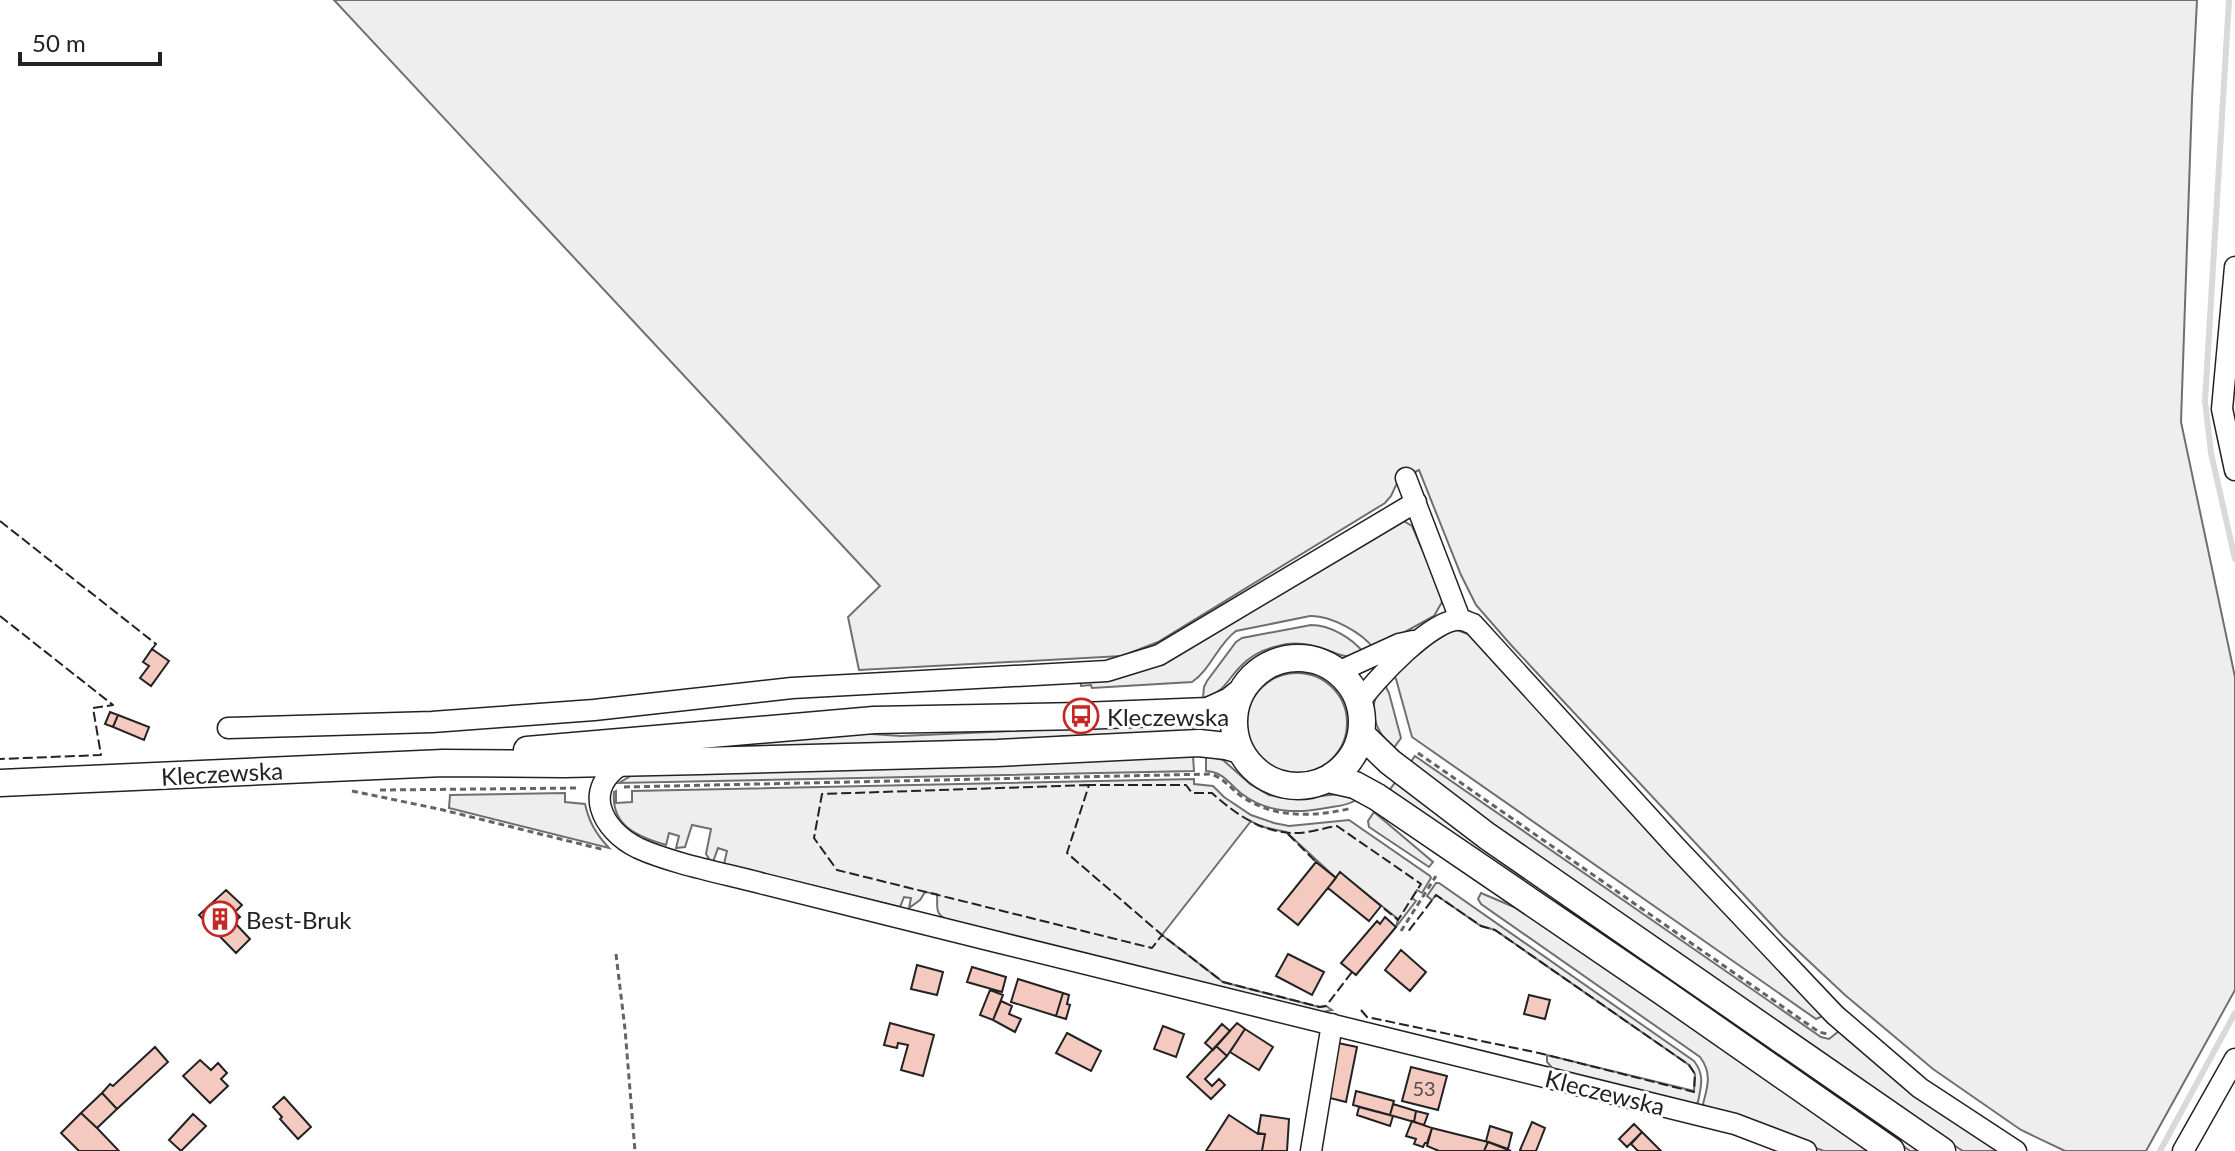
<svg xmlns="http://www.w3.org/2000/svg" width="2235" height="1151" font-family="Lato,sans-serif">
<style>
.green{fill:#eee;stroke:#6f6f6f;stroke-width:2}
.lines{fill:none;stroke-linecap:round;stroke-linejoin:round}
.stream{stroke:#d9d9d9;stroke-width:6}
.building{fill:#f3c9c0;stroke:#222;stroke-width:2}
.minor-casing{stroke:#222;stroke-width:23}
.major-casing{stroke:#222;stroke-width:29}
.path{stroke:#646464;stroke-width:3;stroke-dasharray:6 4;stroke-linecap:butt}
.minor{stroke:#fff;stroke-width:20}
.major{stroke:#fff;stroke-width:26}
.fence{stroke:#222;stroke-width:2;stroke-dasharray:10 4;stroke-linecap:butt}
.labels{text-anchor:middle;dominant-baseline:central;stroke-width:6;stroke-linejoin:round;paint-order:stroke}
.number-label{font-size:20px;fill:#564c4a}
.poi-label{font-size:24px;fill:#222;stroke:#fff;text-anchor:start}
.street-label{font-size:24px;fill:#222;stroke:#fff}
</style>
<rect width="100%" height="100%" fill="#fff"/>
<path class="green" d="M334,0H2197L2192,99L2181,422L2235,677V990L2146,1151H2065L2021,1130L1933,1069L1845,995L1783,937L1511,645L1476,605L1461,575L1419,470L1398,481L1391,496L1385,503L1158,642L1122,656L859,670L848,617L880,586Z
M1402,520L1412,526L1439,588L1442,602L1434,616L1374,649C1363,633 1330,615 1310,616L1236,631C1218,644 1211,669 1192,682L1092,688L1091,685L1081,686L1080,678L1111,677Z
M1311,625C1330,625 1352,638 1364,653C1358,654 1351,656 1345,656C1339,655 1333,652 1327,650C1311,644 1295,641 1278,646C1264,649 1250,656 1240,667C1228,679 1222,695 1203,698L1204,687L1207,681L1236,642L1242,638Z
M1457,630L1468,634L1823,1016L1816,1019L1412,737L1396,679L1391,674L1446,632Z
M1247 723a50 50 0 1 1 100 0a50 50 0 1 1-100 0Z
M1384,683L1389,693L1401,738L1393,749C1374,729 1365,707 1384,683Z
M1192,723L1193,733L1064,736L1010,744L600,753L857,733L901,736Z
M1206,755L1223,760L1250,784L1269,795L1290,799L1340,794L1356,800C1347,806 1337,806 1326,808C1296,814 1267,813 1242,794C1229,784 1224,772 1206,771Z
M1193,756L1194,771L619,783L634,774Z
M1415,756L1821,1037L1829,1039L1839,1031C1891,1074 1942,1116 1999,1151H1963L1903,1113L1520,848L1410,763Z
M1194,779V784L1213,786L1224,797L1251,815L1274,823L1289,826L1349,820L1430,876L1431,878L1422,893L1417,890L1412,898L1416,901L1396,927L1398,919L1340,873L1336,878L1286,832L1259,826L1251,821L1162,935L1223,982L1319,1007L1326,1006L1332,1010L1323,1012L946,919C934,914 938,905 937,894L925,892L920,900L909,908L911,898L904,897L900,907L724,864L727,851L718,848L713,862H711L706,854L711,829L692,825L685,847L676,848L679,836L669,833L666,845C638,836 611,827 614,792L616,791V803L632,802V791Z
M1397,780L1923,1151H1910L1906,1148L1388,792Z
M565,793V802L585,804C589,822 596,834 609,848L449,808L450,795Z
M1374,812L1433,862L1429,867L1369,827L1368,821Z
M1436,883H1439L1694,1061C1705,1075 1701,1086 1698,1102L1695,1105L1553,1069L1547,1062V1055L1694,1091L1695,1074L1689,1065L1495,930L1481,926L1436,895L1432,900L1427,896Z
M1481,893L1521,910L1872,1151H1824L1705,1107L1703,1104C1708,1086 1712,1073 1700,1057L1481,904L1478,899Z"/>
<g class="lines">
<path class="stream" d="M2229,0L2205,401L2211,453L2235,559
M2160,1151L2235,1013"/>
</g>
<path class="building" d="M152,649L169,661L151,686L140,678L149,666L143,662Z
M110,712L118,715L113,727L105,724Z
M118,715L149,727L144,740L113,727Z
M1316,862L1336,878L1298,925L1278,909Z
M1340,872L1381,906L1369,921L1328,888Z
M226,890L242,905L235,912L240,917L234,922L250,939L236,953L199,915Z
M1385,917L1396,927L1356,975L1341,963L1377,921L1380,924Z
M1401,950L1426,972L1410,991L1385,970Z
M1288,954L1324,972L1312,995L1276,976Z
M917,965L943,972L937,995L911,989Z
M972,967L1006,977L1002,992L967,982Z
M1018,979L1063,993L1056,1016L1011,1002Z
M990,990L1003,995L993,1020L980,1015Z
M1063,993L1069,995L1067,1004L1070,1005L1066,1019L1056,1016Z
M1529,995L1550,1000L1545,1019L1524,1014Z
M1001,1001L1012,1006L1009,1014L1021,1019L1015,1032L993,1020Z
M890,1023L934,1035L923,1076L901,1070L908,1045L898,1043L897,1048L884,1045Z
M1237,1023L1245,1029L1227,1056L1216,1046Z
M1222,1024L1230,1031L1213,1050L1205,1043Z
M1163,1026L1184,1034L1176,1057L1154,1049Z
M1245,1029L1273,1047L1259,1070L1230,1052Z
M1067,1033L1101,1051L1091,1071L1056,1053Z
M1338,1043L1357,1047L1346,1102L1326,1097Z
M1216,1046L1227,1056L1205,1079L1212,1086L1219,1079L1225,1085L1211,1099L1187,1077Z
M155,1047L168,1062L117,1109L102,1093L110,1084L113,1086Z
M200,1060L211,1070L218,1063L227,1073L221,1079L228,1086L210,1103L183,1076Z
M1411,1067L1447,1076L1438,1110L1402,1101Z
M1356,1091L1394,1101L1390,1115L1353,1105Z
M102,1093L117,1109L97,1128L81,1113Z
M284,1097L311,1127L298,1139L280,1119L282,1117L273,1107Z
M1393,1104L1416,1111L1414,1122L1390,1115Z
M1359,1107L1393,1116L1390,1126L1357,1115Z
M1416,1111L1428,1114L1424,1125L1414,1122Z
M81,1113L97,1128L119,1151H79L61,1133Z
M193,1114L206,1126L181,1151L169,1140Z
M1229,1115L1258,1134H1265L1262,1151H1206Z
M1261,1115L1289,1119L1287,1151H1262L1265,1134L1258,1133Z
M1412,1121L1432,1128L1427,1143H1425L1423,1147L1414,1144L1416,1139L1406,1136Z
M1532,1122L1545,1128L1536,1151H1522L1520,1150Z
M1634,1124L1642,1132L1627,1147L1619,1139Z
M1490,1126L1512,1133L1508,1149L1486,1141Z
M1432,1128L1488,1142L1484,1151H1439L1427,1146Z
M1642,1132L1661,1151H1638L1631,1144Z
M1488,1142L1511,1151H1484Z"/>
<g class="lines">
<g class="minor-casing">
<path id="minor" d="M2235,267L2222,409L2235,470
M1406,478L1460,619
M1338,672L1399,644L1413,641
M1359,703C1373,682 1434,616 1461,620C1465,620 1469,623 1473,624L1676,847L1835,1015L1920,1088L2016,1151
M228,728L432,722L594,710L792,688L1107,671L1159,655L1416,502
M624,763C581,788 601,830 638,848C673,864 727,874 764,884C843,904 922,923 1001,943C1246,1002 1490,1065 1735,1124L1806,1151
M1311,1151L1332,1024
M2183,1151L2235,1059"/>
</g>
<g class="major-casing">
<path id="major" d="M1234 722a64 64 0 1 1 128 0a64 64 0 1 1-128 0Z
M1361,734L1390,762L1487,836L1942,1151
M527,750L874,720L1081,716L1208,711L1230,701L1241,692
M1328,779L1355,785L1377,797L1663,992L1891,1151
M0,783L443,763L564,764L700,761L997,753L1199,743L1226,746L1240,750"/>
</g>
<path class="path" d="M1418,753L1819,1032L1827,1034
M624,787L1211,774C1224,778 1231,789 1241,796C1274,819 1315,817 1352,808
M380,790L580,788
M352,791L439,809L605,850
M1401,931L1436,876
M616,954L625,1029L635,1151"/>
<use href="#minor" class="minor"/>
<use href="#major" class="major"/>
<path class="fence" d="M0,521L156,644L152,649
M0,616L113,705L93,708L101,755L0,759
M1089,785L822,794L814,838L837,870L1152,948L1162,935
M1288,834L1316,862
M1352,972L1326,1006L1320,1007L1223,982L1162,935L1067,853L1089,785H1186L1192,793H1212C1234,813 1261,832 1292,833C1306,834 1323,828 1337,826L1421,884L1398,920L1381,906
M1361,1010L1367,1017L1539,1053L1694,1092L1695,1074L1689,1065L1495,930L1481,926L1436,895L1407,933"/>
</g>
<defs>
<g id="bus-ring" transform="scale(1.8)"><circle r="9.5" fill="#fff" stroke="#c62828" stroke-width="1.5"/><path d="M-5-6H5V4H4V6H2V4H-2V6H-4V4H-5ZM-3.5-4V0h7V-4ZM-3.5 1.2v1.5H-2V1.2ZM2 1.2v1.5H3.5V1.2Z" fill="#c62828"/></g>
<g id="building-ring" transform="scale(1.8)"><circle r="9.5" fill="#fff" stroke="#c62828" stroke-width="1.5"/><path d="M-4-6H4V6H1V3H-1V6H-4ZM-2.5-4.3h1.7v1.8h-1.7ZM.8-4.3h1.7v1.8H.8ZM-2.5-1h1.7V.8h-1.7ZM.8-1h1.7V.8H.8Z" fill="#c62828"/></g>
</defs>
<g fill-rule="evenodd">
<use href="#bus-ring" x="1081" y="716"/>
<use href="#building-ring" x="220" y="919"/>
</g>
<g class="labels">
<g class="number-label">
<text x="1424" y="1088">53</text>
</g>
<g class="poi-label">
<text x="1107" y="716">Kleczewska</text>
<text x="246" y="919">Best-Bruk</text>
</g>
<g class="street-label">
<text transform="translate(222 773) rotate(-3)">Kleczewska</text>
<text transform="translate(1605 1092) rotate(14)">Kleczewska</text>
</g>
</g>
<path d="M20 52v12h140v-12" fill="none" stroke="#222222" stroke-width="4"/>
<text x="32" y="52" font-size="24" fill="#222222" stroke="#ffffff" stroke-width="6" paint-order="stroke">50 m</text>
</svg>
